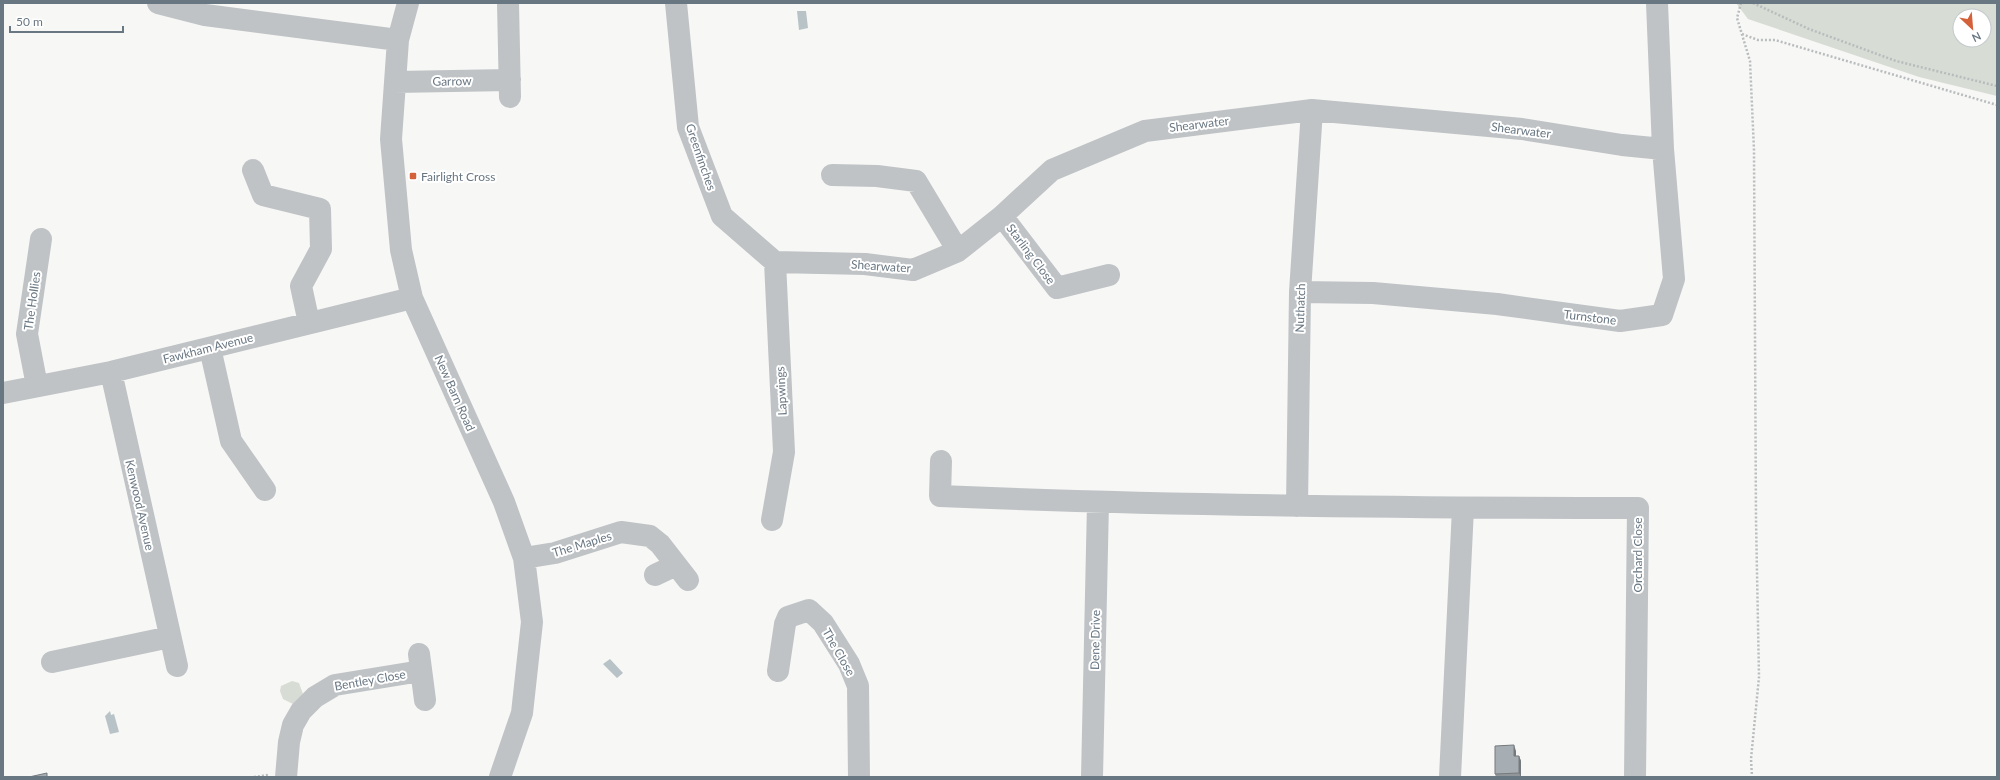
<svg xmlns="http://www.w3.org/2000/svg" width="2000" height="780" font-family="Lato,sans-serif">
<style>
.green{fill:#d7dcd4;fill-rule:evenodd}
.water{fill:#b8c3c7}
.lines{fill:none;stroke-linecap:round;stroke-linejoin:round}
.path{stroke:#b9bcbe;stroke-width:2.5;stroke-dasharray:2 2;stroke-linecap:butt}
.minor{stroke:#bfc3c6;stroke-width:22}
.wall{fill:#90969a}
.shaded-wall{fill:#757a7d}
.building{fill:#a7aeb3;stroke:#757a7d}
.poi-dot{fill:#d36139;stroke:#fff;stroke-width:1.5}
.labels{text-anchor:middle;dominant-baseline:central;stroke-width:4;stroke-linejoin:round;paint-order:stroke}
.street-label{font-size:12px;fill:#697783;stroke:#fff}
.poi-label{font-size:12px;fill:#697783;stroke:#fff;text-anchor:start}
</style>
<rect width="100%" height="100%" fill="#f7f7f5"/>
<path class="green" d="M1736,3H1997V96L1919,77L1748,19ZM1960,16H1984V40H1960Z
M292,681L299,683L303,694L293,704L283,699L280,691L281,686Z"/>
<path class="water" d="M797,11H806L808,28L799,30Z
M610,659L623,673L617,678L603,664Z
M110,711L111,715L114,714L119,732L110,734L105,716Z"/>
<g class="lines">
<path class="path" d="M1741,3L1737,18L1750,61L1754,150L1756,519L1759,677L1751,759L1752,777
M1753,3L1809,29L1896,61L1997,86
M1742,34L1758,40H1775L1997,105
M254,777L268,775"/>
<path class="minor" d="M158,3L205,15L398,40
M408,3L398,40L391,139L401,250L412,298L504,502L524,558L532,622L522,713L500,777
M508,3L510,97
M676,3L688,127L722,216L775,262
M395,82L510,80
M253,170L263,195L320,209L321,249L301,286L309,323
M832,175L877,176L916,181L958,251
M1002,216L1057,288L1109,275
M775,262L865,264L913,270L958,251L1002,216L1052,170L1145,131L1312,110L1522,129L1622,145L1663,149
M1300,292L1373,293L1497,304L1620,321L1662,315L1674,279L1663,149L1657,3
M210,348L231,441L265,490
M111,372L177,666
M37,386L27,334L41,239
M3,393L111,372L412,298
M941,461L940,496C1173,506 1405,508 1638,508L1635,777
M1297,506L1300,292L1312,110
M772,520L784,452L775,262
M524,558L555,553L621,532L650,536L660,544L688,580
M655,575L676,565
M419,654L425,700
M52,662L170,637
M778,671L785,624L788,617L809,610L823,623L849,664L858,686L859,777
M286,777L289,742L293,725L301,711L315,697L335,685L421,671
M1092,777L1098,503
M1450,777L1463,508"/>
</g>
<path class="wall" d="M1516,751V756H1519L1521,761V777H1496L1495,774Z"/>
<path class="shaded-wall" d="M1514,745L1516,751V761L1514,756Z
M1519,756L1521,761V777L1519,773Z"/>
<path class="building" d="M1514,745V756H1519V773L1495,774V746Z
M47,773V777H29Z"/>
<rect class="poi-dot" x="409" y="172" width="8" height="8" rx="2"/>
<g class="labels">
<g class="street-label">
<text transform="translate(452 81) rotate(-1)">Garrow</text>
<text transform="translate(1199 124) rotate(-7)">Shearwater</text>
<text transform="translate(1521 130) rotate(7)">Shearwater</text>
<text transform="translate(701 157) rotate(71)">Greenfinches</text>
<text transform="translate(1031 254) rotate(53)">Starling Close</text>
<text transform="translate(881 266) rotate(4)">Shearwater</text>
<text transform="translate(32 301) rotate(-82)">The Hollies</text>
<text transform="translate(1300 308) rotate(-88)">Nuthatch</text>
<text transform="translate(1590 317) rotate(7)">Turnstone</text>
<text transform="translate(208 348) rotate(-14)">Fawkham Avenue</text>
<text transform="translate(781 391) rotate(-93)">Lapwings</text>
<text transform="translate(455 393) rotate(66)">New Barn Road</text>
<text transform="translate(140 505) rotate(77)">Kenwood Avenue</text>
<text transform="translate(582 544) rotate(-17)">The Maples</text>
<text transform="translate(1637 555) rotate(-90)">Orchard Close</text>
<text transform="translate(1095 640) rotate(-89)">Dene Drive</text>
<text transform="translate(839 652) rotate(60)">The Close</text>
<text transform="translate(370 680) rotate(-10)">Bentley Close</text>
</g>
<g class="poi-label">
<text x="421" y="176">Fairlight Cross</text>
</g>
</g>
<rect width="2000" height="780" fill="none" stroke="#697783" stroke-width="8"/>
<g transform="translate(1972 28) rotate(154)"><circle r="19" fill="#ffffff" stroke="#c3c9cd"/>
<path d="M0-3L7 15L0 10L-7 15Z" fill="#d36139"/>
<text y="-6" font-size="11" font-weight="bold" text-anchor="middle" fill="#697783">N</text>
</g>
<path d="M10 26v6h113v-6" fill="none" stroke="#697783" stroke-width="2"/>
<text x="16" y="26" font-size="12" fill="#697783" stroke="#ffffff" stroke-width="3" paint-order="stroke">50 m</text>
</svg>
